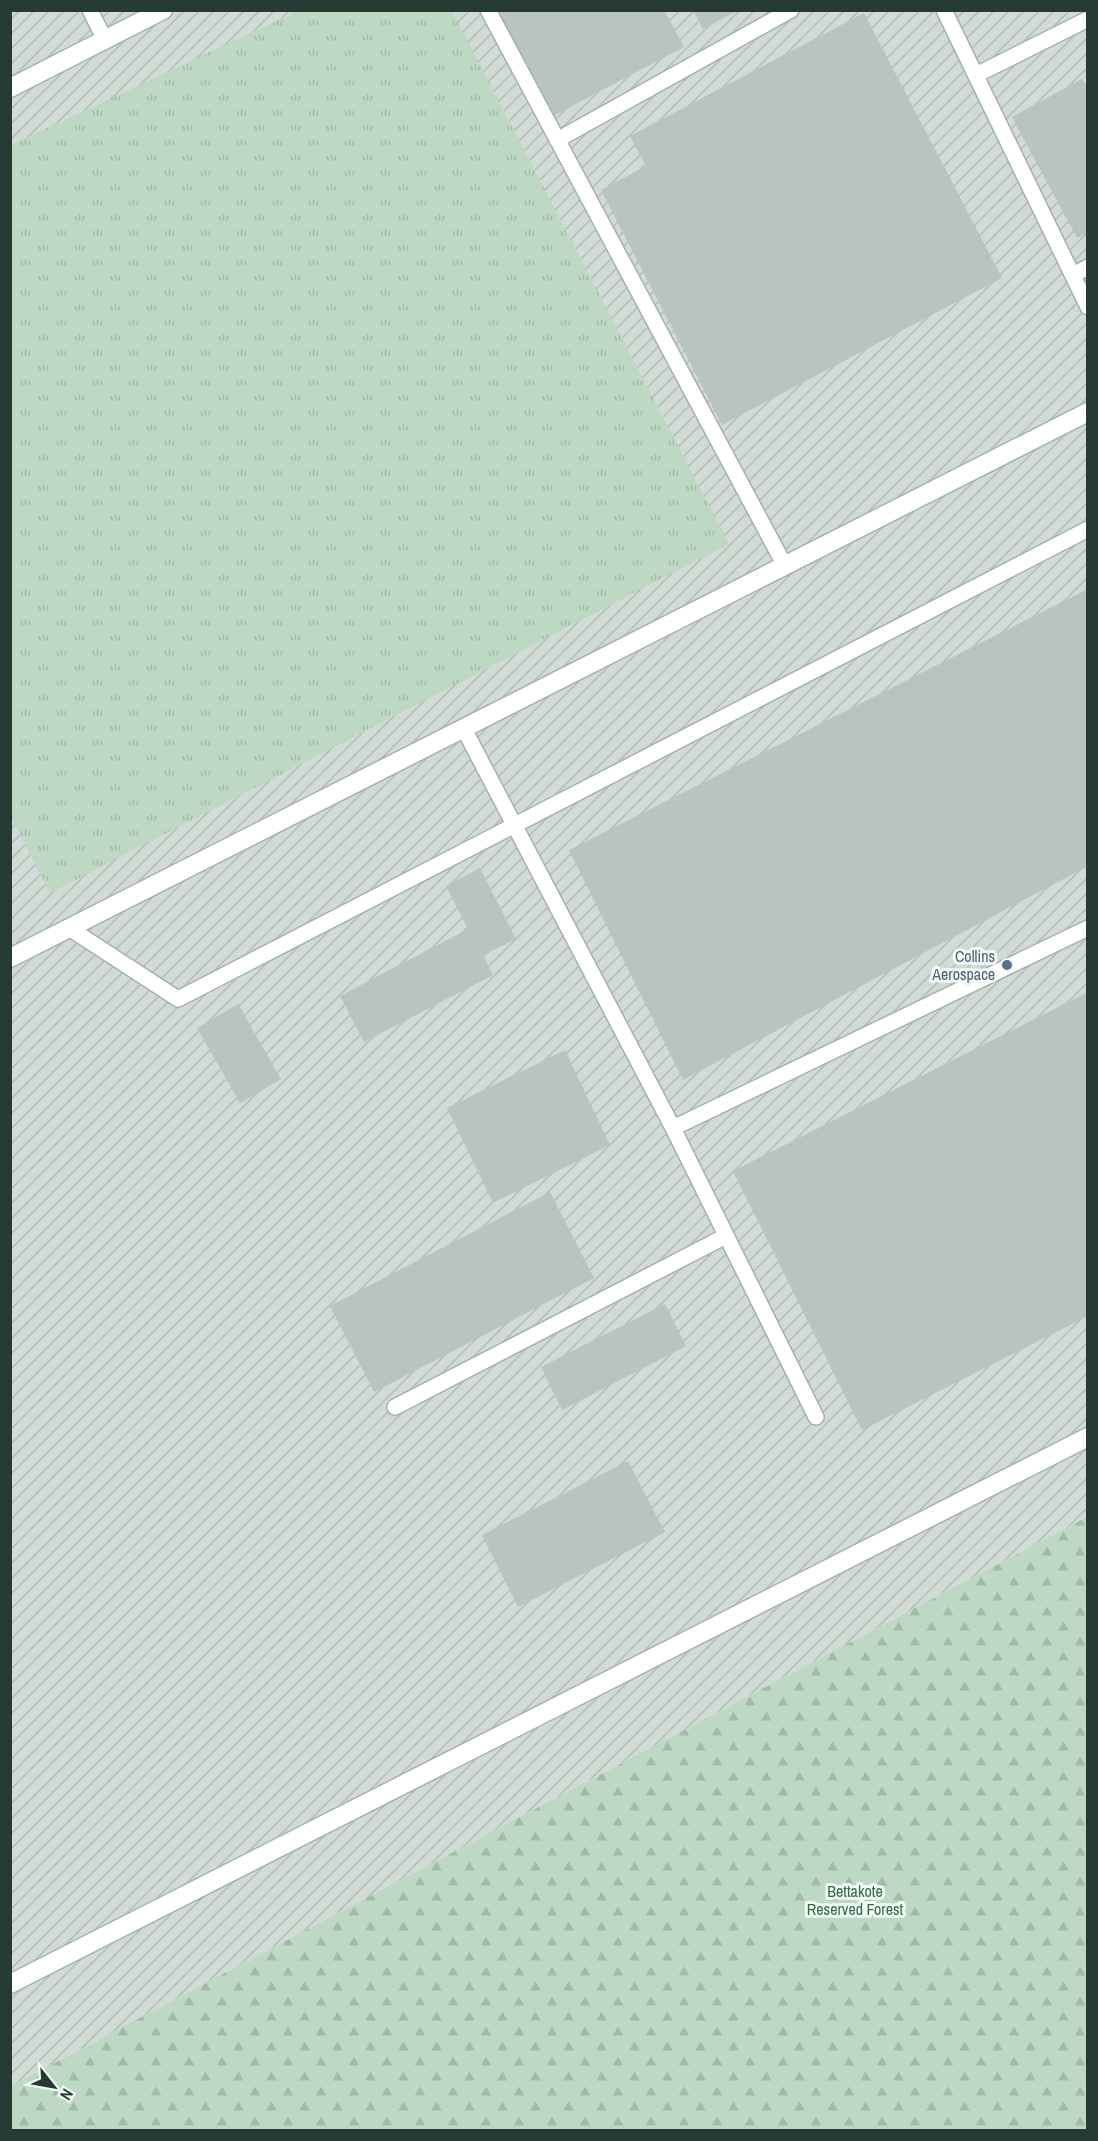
<svg xmlns="http://www.w3.org/2000/svg" width="1098" height="2141" font-family="'Archivo Narrow',sans-serif">
<style>
.industrial{fill:url(#industrial-furrows)}
.grass{fill:url(#grass-tufts)}
.forest{fill:url(#forest-firs)}
.building{fill:#b8c5bf}
.lines{fill:none;stroke-linecap:round;stroke-linejoin:round}
.lane-casing{stroke:#a5b2ac;stroke-width:18}
.street-casing{stroke:#a5b2ac;stroke-width:21}
.lane{stroke:#fff;stroke-width:15}
.street{stroke:#fff;stroke-width:18}
.service-dot{fill:#5c6f8a;stroke:#f2f8f5;stroke-width:2}
.labels{text-anchor:middle;dominant-baseline:central;stroke-width:6;stroke-linejoin:round;paint-order:stroke}
.service-label{font-size:16px;fill:#4e5e75;stroke:#f2f8f5;text-anchor:end}
.park-label{font-size:16px;fill:#336c45;stroke:#f2f8f5}
</style>
<defs>
<pattern id="industrial-furrows" width="10" height="10" patternUnits="userSpaceOnUse" patternTransform="scale(1.5)"><rect width="10" height="10" fill="#d1dad5"/><path d="M-1 1l2-2M0 10L10 0M9 11l2-2" fill="none" stroke="#b3bcb7"/></pattern>
<pattern id="grass-tufts" width="24" height="20" patternUnits="userSpaceOnUse" patternTransform="scale(1.5)"><rect width="24" height="20" fill="#bdd9c3"/><path d="M3 7l-1-3M5 7V3M7 7l1-3M15 17l-1-3M17 17v-4M19 17l1-3" fill="none" stroke="#a2bba8"/></pattern>
<pattern id="forest-firs" width="22" height="20" patternUnits="userSpaceOnUse" patternTransform="scale(1.5)"><rect width="22" height="20" fill="#bdd9c3"/><path d="M5 1l3.5 6h-7zM16 11l3.5 6h-7z" fill="#a2bba8"/></pattern>
</defs>
<rect width="100%" height="100%" fill="#e2ebe6"/>
<path class="industrial" d="M11,11H1087V1517L11,2086Z"/>
<path class="grass" d="M298,11H452L729,544L50,893L11,817V145Z"/>
<path class="forest" d="M1087,1517V2130H11V2086Z"/>
<path class="building" d="M498,10H664L684,47L553,116Z
M693,10H739L703,29Z
M864,13L1002,278L722,425L601,190L646,166L630,136Z
M1082,79L1088,89V233L1077,238L1012,117Z
M1088,589V866L683,1080L569,850Z
M480,868L516,939L483,955L493,975L364,1042L340,996L468,929L446,886Z
M1088,992V1316L862,1430L733,1171Z
M238,1004L281,1079L240,1103L197,1028Z
M565,1050L610,1145L493,1203L447,1108Z
M550,1192L594,1278L374,1392L330,1306Z
M665,1304L686,1346L562,1410L541,1367Z
M628,1461L665,1532L518,1607L482,1535Z"/>
<g class="lines">
<g class="lane-casing">
<path id="lane" d="M90,10L105,40
M488,10L785,566
M944,10L1088,307
M976,75L1086,20
M557,140L791,10
M1073,275L1088,267
M464,729L673,1128L816,1417
M69,928L178,999L1088,529
M673,1128L1088,928
M395,1407L726,1236"/>
</g>
<g class="street-casing">
<path id="street" d="M10,88L163,10
M10,958L1088,412
M10,1984L1088,1437"/>
</g>
<use href="#lane" class="lane"/>
<use href="#street" class="street"/>
</g>
<circle class="service-dot" cx="1007" cy="965" r="6"/>
<g class="labels">
<g class="service-label">
<text x="995" y="956">Collins<tspan x="995" dy="18">Aerospace</tspan></text>
</g>
<g class="park-label">
<text x="855" y="1891">Bettakote<tspan x="855" dy="18">Reserved Forest</tspan></text>
</g>
</g>
<rect width="1098" height="2141" fill="none" stroke="#243a32" stroke-width="24"/>
<g transform="translate(54 2087) rotate(121)" stroke="#f2f8f5" stroke-width="4.5" paint-order="stroke">
<path d="M0-4.5L10 22L0 15L-10 22Z" fill="#243a32"/>
<text y="-9" font-size="16" font-weight="bold" text-anchor="middle" fill="#243a32">N</text>
</g>
</svg>
